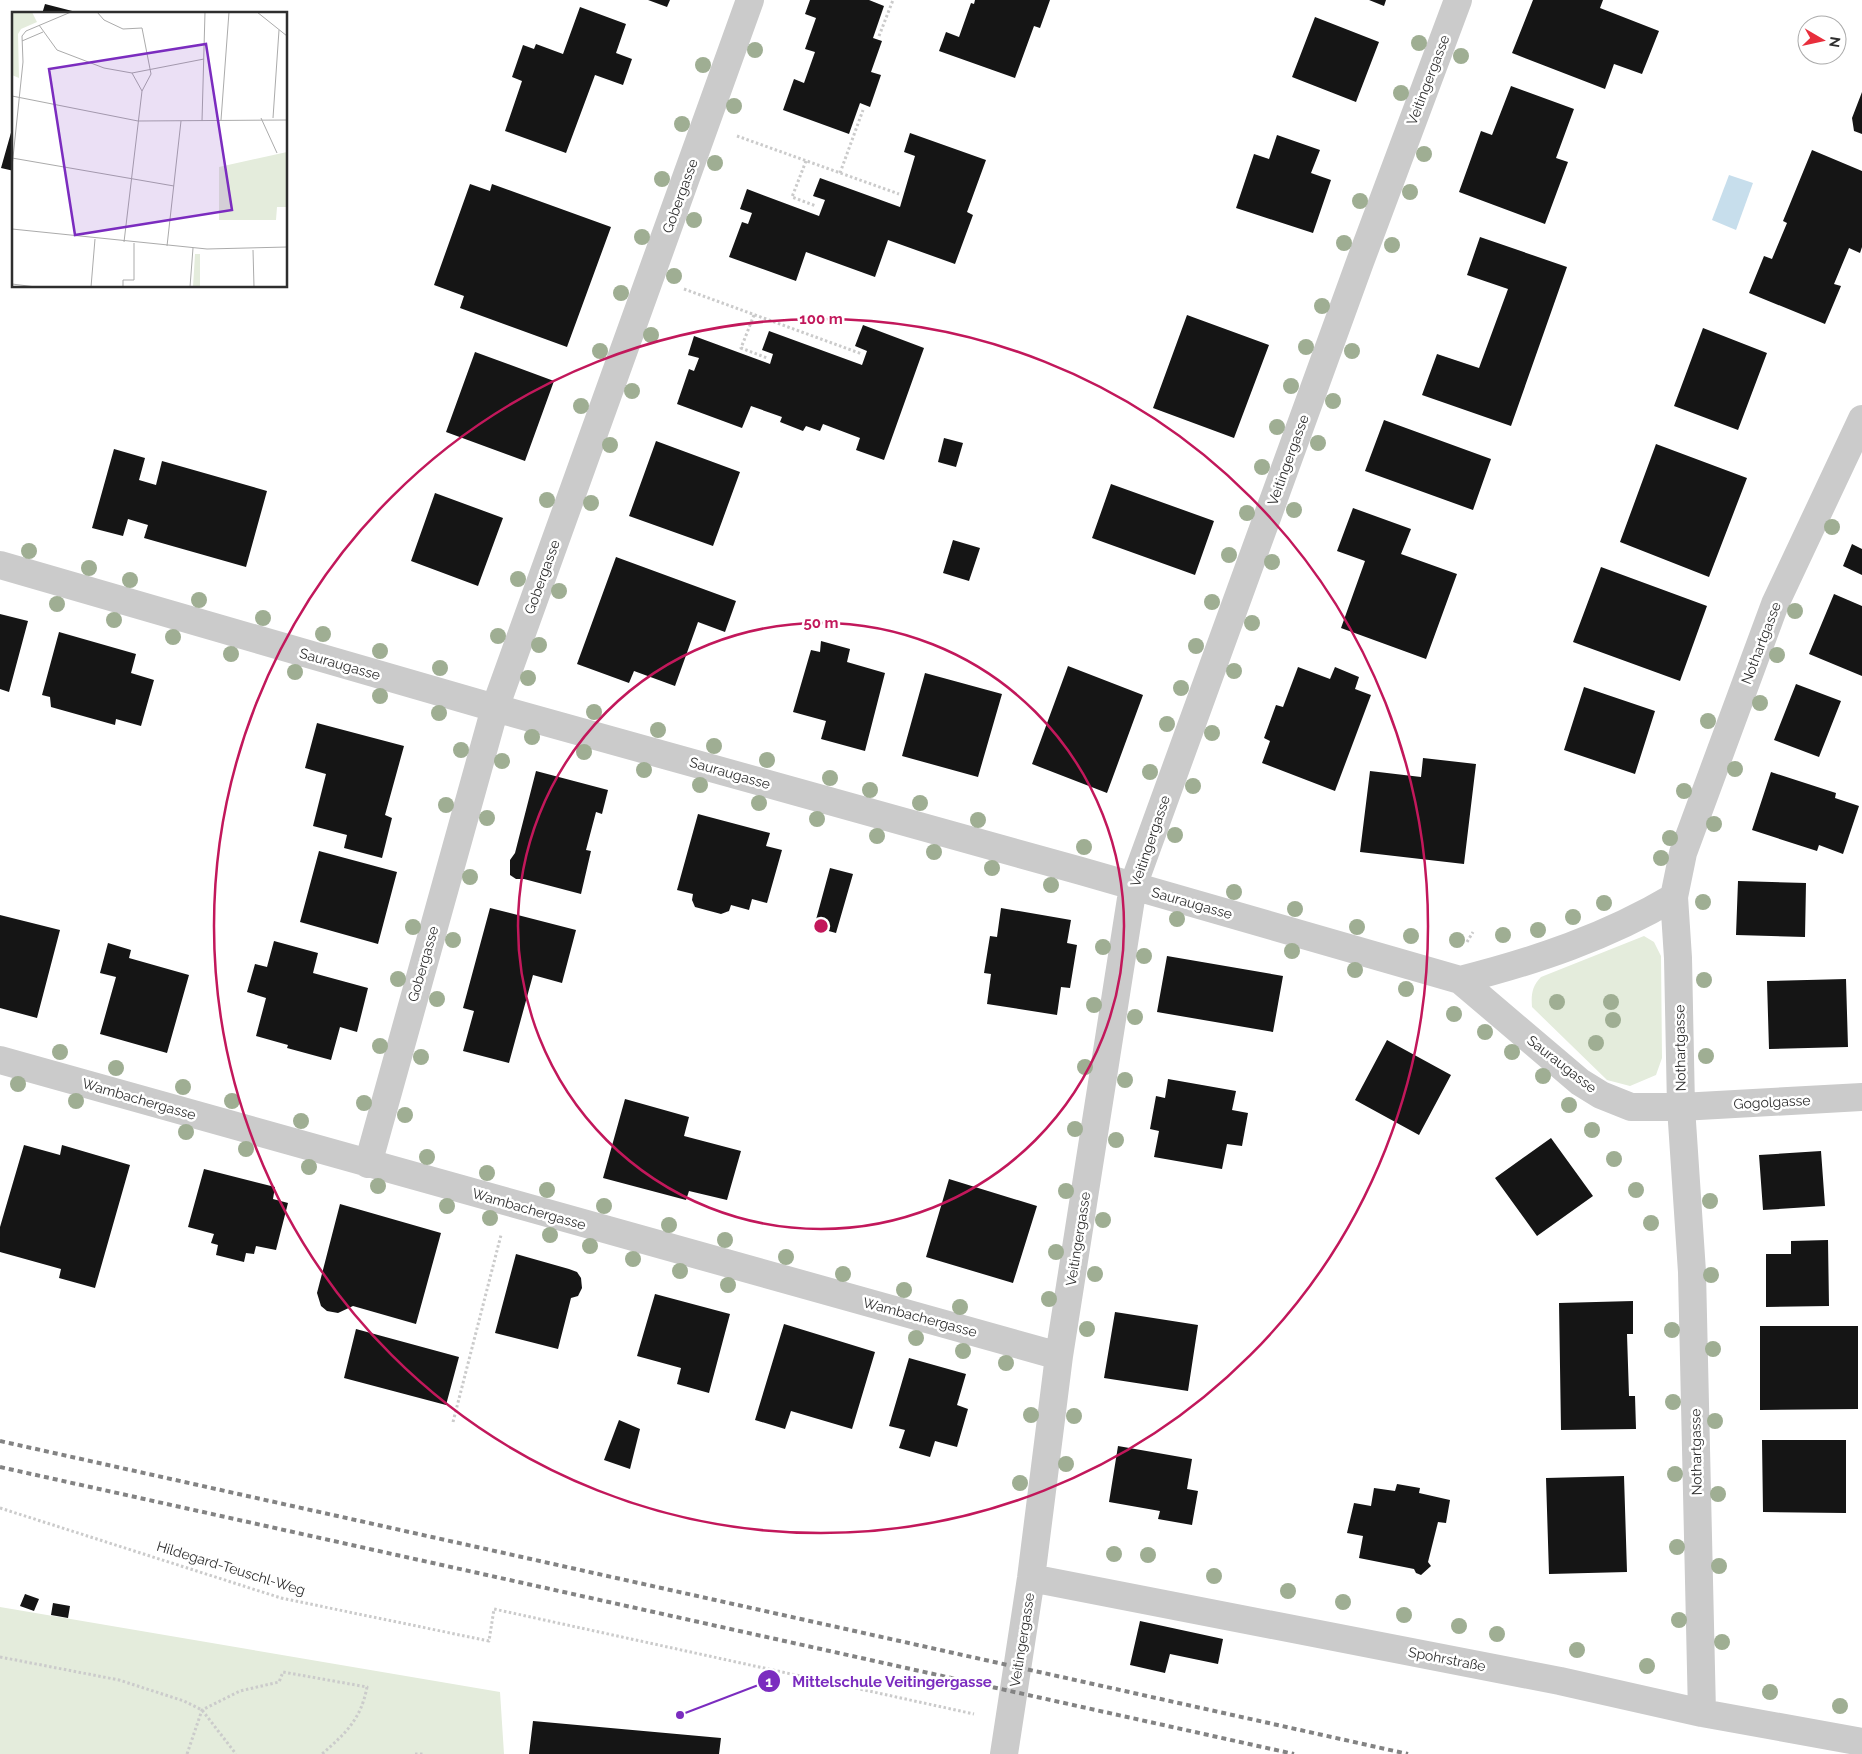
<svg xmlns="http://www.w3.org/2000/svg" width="1862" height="1754" font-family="Raleway,sans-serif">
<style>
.green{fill:#e4ecdc}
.water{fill:#c7deec}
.building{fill:#151515}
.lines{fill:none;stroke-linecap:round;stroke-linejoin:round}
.path{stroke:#cbcbcb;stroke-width:3;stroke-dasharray:2.5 2.5;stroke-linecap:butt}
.minor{stroke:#cbcbcb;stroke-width:28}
.rail{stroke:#838383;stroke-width:4;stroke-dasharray:5 4;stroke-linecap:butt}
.tree{fill:#9fae93}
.ring{fill:none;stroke:#c2185b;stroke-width:2.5}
.labels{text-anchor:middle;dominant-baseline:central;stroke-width:5;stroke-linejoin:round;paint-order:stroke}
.street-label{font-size:14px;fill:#2e2e2e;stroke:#fff}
.inset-road{fill:none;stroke:#ababab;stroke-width:1}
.view{fill:#7b2cbf;fill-opacity:0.15;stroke:#7b2cbf;stroke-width:2.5}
.inset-edge{fill:none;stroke:#2e2e2e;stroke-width:2.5}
.centre{fill:#c2185b;stroke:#fff;stroke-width:2.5}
.ring-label{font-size:15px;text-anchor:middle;font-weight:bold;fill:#c2185b;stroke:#fff;stroke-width:5;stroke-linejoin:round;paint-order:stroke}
.leader{fill:none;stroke:#7b2cbf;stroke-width:2}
.callout-dot{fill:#7b2cbf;stroke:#fff;stroke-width:2}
.mark-label{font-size:15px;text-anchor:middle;font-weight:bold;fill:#fff}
.callout-label{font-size:15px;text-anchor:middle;font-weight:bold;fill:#7b2cbf;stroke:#fff;stroke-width:5;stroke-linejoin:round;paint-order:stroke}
</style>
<rect width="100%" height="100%" fill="#fff"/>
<path class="green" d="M1644,936L1654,942L1661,956L1662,1058L1656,1075L1630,1086L1607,1080L1532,1007C1531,995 1532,986 1541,977Z
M0,1607L500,1692L504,1754H0Z"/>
<path class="water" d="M1729,175L1753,183L1736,230L1712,220Z"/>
<path class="building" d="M648,0H670L667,7Z
M810,0H869L884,6L873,38L882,41L871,72L881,75L870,107L860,103L849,134L783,110L794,79L804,83L815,52L805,49L816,18L805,14Z
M975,0H1050L1040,28L1034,26L1015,78L939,51L946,32L959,37L971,3L974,4Z
M1369,0H1386L1384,6Z
M1533,0H1603L1600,8L1659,31L1642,74L1614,64L1605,89L1512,53Z
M45,4L80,13V14H42Z
M580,7L626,24L616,53L632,59L623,85L595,75L566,153L505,131L522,81L512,77L523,45L534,49L536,44L563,54Z
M1315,17L1379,42L1356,102L1292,77Z
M1511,86L1574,109L1556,158L1568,162L1545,224L1459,192L1481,131L1492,135Z
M1862,92V134L1854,131L1852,118Z
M14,122V171L1,168Z
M910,133L986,160L967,212L973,215L955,264L888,240L875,277L806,252L796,281L729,257L742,222L748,224L752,213L740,209L747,189L819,216L825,200L813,196L820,178L900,207L915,156L904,152Z
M1277,135L1320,150L1311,173L1331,180L1313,233L1236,208L1254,154L1269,159Z
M1812,150L1862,171V247L1860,253L1849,248L1834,284L1841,286L1825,324L1749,293L1764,256L1772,259L1787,223L1783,221Z
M470,184L490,191L492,184L611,227L567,347L460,308L464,296L434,285Z
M1480,237L1567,267L1511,426L1422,395L1437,354L1479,368L1508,289L1467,275Z
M1187,315L1269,345L1234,438L1153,408Z
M863,325L924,348L884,460L856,450L860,438L823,424L820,431L806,426L803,431L780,422L782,417L751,406L742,428L677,404L689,369L694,371L699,358L688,355L694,336L770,364L773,354L762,350L769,331L862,365L867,351L855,346Z
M1703,328L1767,353L1738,430L1674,406Z
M475,352L554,381L525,461L446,432Z
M1384,420L1491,459L1473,510L1365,471Z
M944,438L963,443L956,467L938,462Z
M656,441L740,472L713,546L629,516Z
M1656,444L1747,478L1709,577L1620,542Z
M114,449L145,458L139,480L156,485L162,461L267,491L246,567L144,538L148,525L128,519L123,536L92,528Z
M1111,484L1214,521L1195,575L1092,538Z
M435,493L503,518L478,586L411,561Z
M1353,508L1411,529L1401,554L1457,574L1426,659L1341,628L1365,561L1337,551Z
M953,540L980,548L969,581L943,573Z
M1852,544L1862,549V575L1843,566Z
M616,557L736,601L725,632L698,622L675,686L634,671L629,683L577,664Z
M1601,567L1707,606L1680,681L1573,642Z
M1834,594L1862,606V676L1809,654Z
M0,614L28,621L9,692L0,689Z
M59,632L136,654L131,673L154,680L141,726L116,719L115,725L51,707L50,697L42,695Z
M821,641L850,649L847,662L885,673L865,751L821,739L826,721L793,712L811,650L820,652Z
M1068,666L1143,695L1107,793L1032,764Z
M1298,667L1330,679L1335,667L1359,677L1355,689L1371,695L1335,791L1262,763L1270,741L1264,738L1276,705L1283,707Z
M925,673L1002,694L978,777L902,756Z
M1796,684L1841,701L1819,757L1774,740Z
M1584,687L1655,711L1635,774L1564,750Z
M317,723L404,746L385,815L392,818L382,858L344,848L347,835L313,826L326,774L305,768Z
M1423,758L1476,764L1464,864L1360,852L1370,771L1421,777Z
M536,771L608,790L602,814L596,812L586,850L591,851L581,894L524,879H516L510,875V860L515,853Z
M1771,772L1836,793L1835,798L1859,806L1843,854L1819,845L1817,851L1752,830Z
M698,814L770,833L766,846L782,850L767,903L752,899L749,910L731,905L729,911L721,914L695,907L692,900L693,894L677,890Z
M319,851L397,872L378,944L300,922Z
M830,868L853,874L836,933L814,927Z
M1738,881L1806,883L1805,937L1736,935Z
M490,908L576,930L562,983L533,975L509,1063L463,1051L474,1011L463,1008Z
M1001,908L1071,920L1067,943L1077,945L1070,988L1061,987L1057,1015L987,1004L991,974L984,973L990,936L997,937Z
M0,915L60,930L37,1018L0,1008Z
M274,941L318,953L313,973L368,988L357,1032L340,1027L331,1060L287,1048L288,1045L256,1036L266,998L247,992L255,964L267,967Z
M108,943L131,950L129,958L189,975L167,1053L100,1034L116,977L100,973Z
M1167,956L1283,976L1273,1032L1157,1012Z
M1846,979L1848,1047L1769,1049L1767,981Z
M1387,1040L1451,1075L1419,1135L1355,1100Z
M1168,1079L1236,1091L1232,1110L1248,1113L1242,1146L1227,1144L1222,1169L1154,1157L1159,1131L1150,1129L1156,1096L1165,1098Z
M625,1099L689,1117L684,1136L741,1151L727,1200L689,1191L686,1200L603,1178Z
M1551,1138L1593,1196L1537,1236L1495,1178Z
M24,1145L60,1155L62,1145L130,1165L95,1288L59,1278L61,1269L0,1252V1227Z
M1821,1151L1825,1206L1763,1210L1759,1155Z
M204,1169L275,1187L273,1199L288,1203L276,1250L256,1246L254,1254L246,1253L244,1262L216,1255L218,1245L211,1243L214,1234L188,1227Z
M949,1179L1037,1206L1013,1283L926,1257Z
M340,1204L441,1233L416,1324L353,1306L338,1313L327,1311L321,1306L317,1293Z
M1828,1240L1829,1306L1766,1307V1254H1791V1241Z
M516,1254L569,1269L577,1272L581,1278L582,1288L578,1296L571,1298L558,1349L495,1333Z
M655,1294L730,1314L709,1393L677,1384L681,1368L637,1356Z
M1633,1301V1334H1627L1629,1396H1635L1636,1429L1561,1430L1559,1303Z
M1115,1312L1198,1325L1188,1391L1104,1378Z
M784,1324L875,1352L852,1429L791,1411L785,1429L755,1420Z
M1760,1326H1858V1409L1760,1410Z
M356,1329L459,1357L446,1405L344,1378Z
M909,1358L966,1374L957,1405L968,1409L957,1447L935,1441L930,1457L899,1448L905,1430L889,1426Z
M619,1420L640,1429L630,1469L604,1460Z
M1762,1440H1846V1513L1763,1512Z
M1118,1446L1192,1459L1187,1489L1198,1491L1192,1525L1158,1519L1160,1511L1109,1502Z
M1624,1476L1627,1572L1549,1574L1546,1478Z
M1397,1484L1420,1488L1419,1493L1450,1500L1446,1523L1438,1522L1428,1562L1431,1566L1421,1575L1416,1573L1414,1569L1359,1558L1363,1536L1347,1533L1354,1503L1371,1506L1374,1488L1395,1491Z
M25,1594L39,1599L34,1611L20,1606Z
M53,1603L70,1606L68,1618L51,1615Z
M1140,1621L1223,1639L1218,1664L1170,1654L1165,1673L1130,1665Z
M533,1721L721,1738L719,1754H529Z"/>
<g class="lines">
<path class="path" d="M879,36L893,0
M737,136L899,194
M806,161L792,197L816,206
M840,173L863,110
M684,289L862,354
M754,315L741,348L767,358
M1467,942L1473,932
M453,1422L501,1235
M0,1508L281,1598L489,1641L494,1609L974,1714
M0,1657L119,1680L184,1701L202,1710L236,1754
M187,1754L202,1710L240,1691L279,1682L283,1672L367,1687C361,1719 346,1733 322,1754
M415,1754H424"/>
<path class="minor" d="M0,565L495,708L1081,871L1460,980L1580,1082L1601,1095L1631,1107H1681L1862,1097
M1460,980C1535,961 1607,937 1674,897
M0,1060L1059,1356
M368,1164L495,708L750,0
M1031,1578L1560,1681L1702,1713L1862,1742
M1702,1713L1692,1272L1681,1107L1678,958L1674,897L1683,853L1775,604L1862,419
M1004,1754L1031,1578L1059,1356L1133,886L1360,262L1458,0"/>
<path class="rail" d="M0,1441L1408,1754
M0,1467L1294,1754"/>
</g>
<g class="tree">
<circle cx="1419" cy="43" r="8"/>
<circle cx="755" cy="50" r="8"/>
<circle cx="1461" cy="56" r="8"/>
<circle cx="703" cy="65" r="8"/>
<circle cx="1401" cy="93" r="8"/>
<circle cx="734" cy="106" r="8"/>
<circle cx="682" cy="124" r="8"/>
<circle cx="1424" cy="154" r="8"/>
<circle cx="715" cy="163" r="8"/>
<circle cx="662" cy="179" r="8"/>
<circle cx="1410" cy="192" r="8"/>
<circle cx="1360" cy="201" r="8"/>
<circle cx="694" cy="220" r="8"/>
<circle cx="642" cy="237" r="8"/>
<circle cx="1344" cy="243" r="8"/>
<circle cx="1392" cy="245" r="8"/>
<circle cx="674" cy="276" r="8"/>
<circle cx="621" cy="293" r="8"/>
<circle cx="1322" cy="306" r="8"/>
<circle cx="651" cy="335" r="8"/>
<circle cx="1306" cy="347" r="8"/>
<circle cx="600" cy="351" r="8"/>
<circle cx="1352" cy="351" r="8"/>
<circle cx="1291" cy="386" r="8"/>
<circle cx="632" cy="391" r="8"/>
<circle cx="1333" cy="401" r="8"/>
<circle cx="581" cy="406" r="8"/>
<circle cx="1277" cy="427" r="8"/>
<circle cx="1318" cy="443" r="8"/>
<circle cx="610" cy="445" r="8"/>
<circle cx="1262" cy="467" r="8"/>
<circle cx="547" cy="500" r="8"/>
<circle cx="591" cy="503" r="8"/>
<circle cx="1294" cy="510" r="8"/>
<circle cx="1247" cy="513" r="8"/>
<circle cx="1832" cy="527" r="8"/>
<circle cx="29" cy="551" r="8"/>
<circle cx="1229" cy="555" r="8"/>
<circle cx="1272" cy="562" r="8"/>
<circle cx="89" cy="568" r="8"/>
<circle cx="518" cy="579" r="8"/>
<circle cx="130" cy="580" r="8"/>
<circle cx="559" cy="591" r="8"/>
<circle cx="199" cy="600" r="8"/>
<circle cx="1212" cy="602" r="8"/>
<circle cx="57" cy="604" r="8"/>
<circle cx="1795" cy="611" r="8"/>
<circle cx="263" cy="618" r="8"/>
<circle cx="114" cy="620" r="8"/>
<circle cx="1252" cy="623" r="8"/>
<circle cx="323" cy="634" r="8"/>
<circle cx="498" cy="636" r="8"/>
<circle cx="173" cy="637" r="8"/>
<circle cx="539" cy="645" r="8"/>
<circle cx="1196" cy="646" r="8"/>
<circle cx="380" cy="651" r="8"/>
<circle cx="231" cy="654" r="8"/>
<circle cx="1777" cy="655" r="8"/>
<circle cx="440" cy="668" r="8"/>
<circle cx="1234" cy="671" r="8"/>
<circle cx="295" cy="672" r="8"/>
<circle cx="528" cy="678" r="8"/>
<circle cx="1181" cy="688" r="8"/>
<circle cx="380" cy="696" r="8"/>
<circle cx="1760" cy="703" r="8"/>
<circle cx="594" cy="712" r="8"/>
<circle cx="439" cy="713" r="8"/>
<circle cx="1708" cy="721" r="8"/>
<circle cx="1167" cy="724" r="8"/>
<circle cx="658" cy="730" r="8"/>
<circle cx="1212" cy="733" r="8"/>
<circle cx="532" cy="737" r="8"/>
<circle cx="714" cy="746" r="8"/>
<circle cx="461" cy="750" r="8"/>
<circle cx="584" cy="752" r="8"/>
<circle cx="767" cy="760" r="8"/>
<circle cx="502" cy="761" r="8"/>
<circle cx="1735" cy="769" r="8"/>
<circle cx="644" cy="770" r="8"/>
<circle cx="1150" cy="772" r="8"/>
<circle cx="830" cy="778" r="8"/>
<circle cx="700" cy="785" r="8"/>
<circle cx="1193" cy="786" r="8"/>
<circle cx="870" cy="790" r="8"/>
<circle cx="1684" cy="791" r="8"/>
<circle cx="759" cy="803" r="8"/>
<circle cx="920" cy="803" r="8"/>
<circle cx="446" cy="805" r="8"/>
<circle cx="487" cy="818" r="8"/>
<circle cx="817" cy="819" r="8"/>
<circle cx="978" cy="820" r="8"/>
<circle cx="1714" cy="824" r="8"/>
<circle cx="1175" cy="835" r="8"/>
<circle cx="877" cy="836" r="8"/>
<circle cx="1670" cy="838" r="8"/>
<circle cx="1084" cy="847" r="8"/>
<circle cx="934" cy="852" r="8"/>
<circle cx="1661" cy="858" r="8"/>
<circle cx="992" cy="868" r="8"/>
<circle cx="470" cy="877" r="8"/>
<circle cx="1051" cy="885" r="8"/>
<circle cx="1234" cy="892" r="8"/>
<circle cx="1703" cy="902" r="8"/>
<circle cx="1604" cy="903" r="8"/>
<circle cx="1295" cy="909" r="8"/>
<circle cx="1573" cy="917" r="8"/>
<circle cx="1177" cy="919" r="8"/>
<circle cx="413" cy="927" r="8"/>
<circle cx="1357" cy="927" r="8"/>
<circle cx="1538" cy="930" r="8"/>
<circle cx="1503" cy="935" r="8"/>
<circle cx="1411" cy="936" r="8"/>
<circle cx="453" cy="940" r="8"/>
<circle cx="1457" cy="940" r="8"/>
<circle cx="1103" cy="947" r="8"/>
<circle cx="1292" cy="951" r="8"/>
<circle cx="1144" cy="956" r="8"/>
<circle cx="1355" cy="970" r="8"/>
<circle cx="398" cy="979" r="8"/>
<circle cx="1704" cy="980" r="8"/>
<circle cx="1406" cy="989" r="8"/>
<circle cx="437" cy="999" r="8"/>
<circle cx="1557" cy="1002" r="8"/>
<circle cx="1611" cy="1002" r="8"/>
<circle cx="1094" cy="1005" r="8"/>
<circle cx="1454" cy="1014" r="8"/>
<circle cx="1135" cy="1017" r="8"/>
<circle cx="1613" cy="1020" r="8"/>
<circle cx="1485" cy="1032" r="8"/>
<circle cx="1596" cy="1043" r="8"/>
<circle cx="380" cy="1046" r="8"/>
<circle cx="60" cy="1052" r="8"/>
<circle cx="1512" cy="1052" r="8"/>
<circle cx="1706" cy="1056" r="8"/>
<circle cx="421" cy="1057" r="8"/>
<circle cx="1085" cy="1067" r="8"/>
<circle cx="116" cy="1068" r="8"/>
<circle cx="1543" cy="1076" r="8"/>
<circle cx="1125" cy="1080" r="8"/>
<circle cx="18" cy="1084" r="8"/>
<circle cx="183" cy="1087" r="8"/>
<circle cx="76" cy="1101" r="8"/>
<circle cx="232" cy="1101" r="8"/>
<circle cx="364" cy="1103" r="8"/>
<circle cx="1569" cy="1105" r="8"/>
<circle cx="405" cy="1115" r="8"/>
<circle cx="301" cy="1121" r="8"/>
<circle cx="1075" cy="1129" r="8"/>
<circle cx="1592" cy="1130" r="8"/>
<circle cx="186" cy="1132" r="8"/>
<circle cx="1116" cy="1140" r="8"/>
<circle cx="246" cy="1149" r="8"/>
<circle cx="427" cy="1157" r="8"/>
<circle cx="1614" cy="1159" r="8"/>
<circle cx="309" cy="1167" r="8"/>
<circle cx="487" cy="1173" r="8"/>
<circle cx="378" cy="1186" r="8"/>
<circle cx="547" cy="1190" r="8"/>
<circle cx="1636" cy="1190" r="8"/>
<circle cx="1066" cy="1191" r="8"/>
<circle cx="1710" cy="1201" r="8"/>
<circle cx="447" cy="1206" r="8"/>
<circle cx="604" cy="1206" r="8"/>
<circle cx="490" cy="1218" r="8"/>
<circle cx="1103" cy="1220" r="8"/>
<circle cx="1651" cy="1223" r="8"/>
<circle cx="669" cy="1225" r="8"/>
<circle cx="550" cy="1235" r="8"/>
<circle cx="725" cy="1240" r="8"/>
<circle cx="590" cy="1246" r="8"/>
<circle cx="1056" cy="1252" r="8"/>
<circle cx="786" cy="1257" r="8"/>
<circle cx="633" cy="1259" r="8"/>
<circle cx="680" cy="1271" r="8"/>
<circle cx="843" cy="1274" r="8"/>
<circle cx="1095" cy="1274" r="8"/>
<circle cx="1711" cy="1275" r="8"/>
<circle cx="728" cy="1285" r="8"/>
<circle cx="904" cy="1290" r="8"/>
<circle cx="1049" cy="1299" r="8"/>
<circle cx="960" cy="1307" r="8"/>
<circle cx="1087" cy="1329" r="8"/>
<circle cx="1672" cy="1330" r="8"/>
<circle cx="916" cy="1338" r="8"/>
<circle cx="1713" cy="1349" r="8"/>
<circle cx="963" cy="1351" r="8"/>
<circle cx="1006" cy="1363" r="8"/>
<circle cx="1673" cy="1402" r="8"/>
<circle cx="1031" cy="1415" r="8"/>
<circle cx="1074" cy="1416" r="8"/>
<circle cx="1715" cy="1421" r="8"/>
<circle cx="1066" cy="1464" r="8"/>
<circle cx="1675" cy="1474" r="8"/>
<circle cx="1020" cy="1483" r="8"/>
<circle cx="1718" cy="1494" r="8"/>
<circle cx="1677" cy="1547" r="8"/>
<circle cx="1114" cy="1554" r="8"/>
<circle cx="1148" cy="1555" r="8"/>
<circle cx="1719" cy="1566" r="8"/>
<circle cx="1214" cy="1576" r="8"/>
<circle cx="1288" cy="1591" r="8"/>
<circle cx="1343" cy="1602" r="8"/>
<circle cx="1404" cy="1615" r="8"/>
<circle cx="1679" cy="1620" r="8"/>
<circle cx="1459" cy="1626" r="8"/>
<circle cx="1497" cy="1634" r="8"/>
<circle cx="1722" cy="1642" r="8"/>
<circle cx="1577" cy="1650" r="8"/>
<circle cx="1647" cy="1666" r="8"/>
<circle cx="1770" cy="1692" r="8"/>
<circle cx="1840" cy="1706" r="8"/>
</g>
<g class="ring">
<circle cx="821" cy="926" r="303"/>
<circle cx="821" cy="926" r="607"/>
</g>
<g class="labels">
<g class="street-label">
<text transform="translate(1428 80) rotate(-69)">Veitingergasse</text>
<text transform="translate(680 196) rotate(-70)">Gobergasse</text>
<text transform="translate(1288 460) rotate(-70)">Veitingergasse</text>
<text transform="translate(542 577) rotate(-70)">Gobergasse</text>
<text transform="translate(1761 643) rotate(-69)">Nothartgasse</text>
<text transform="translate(340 664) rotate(16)">Sauraugasse</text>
<text transform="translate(730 773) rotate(16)">Sauraugasse</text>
<text transform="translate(1150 841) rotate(-71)">Veitingergasse</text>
<text transform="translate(1192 903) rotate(16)">Sauraugasse</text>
<text transform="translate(423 964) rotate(-74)">Gobergasse</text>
<text transform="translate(1680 1048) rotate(-91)">Nothartgasse</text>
<text transform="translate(1562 1064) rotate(38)">Sauraugasse</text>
<text transform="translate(139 1099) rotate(16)">Wambachergasse</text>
<text transform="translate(1772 1102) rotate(-3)">Gogolgasse</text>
<text transform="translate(529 1209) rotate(16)">Wambachergasse</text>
<text transform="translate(1078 1239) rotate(-81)">Veitingergasse</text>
<text transform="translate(920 1317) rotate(15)">Wambachergasse</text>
<text transform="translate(1696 1452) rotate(-91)">Nothartgasse</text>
<text transform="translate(231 1568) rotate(17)">Hildegard-Teuschl-Weg</text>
<text transform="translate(1022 1640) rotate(-81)">Veitingergasse</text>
<text transform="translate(1447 1659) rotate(11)">Spohrstraße</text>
</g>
</g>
<g transform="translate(12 12)">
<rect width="275" height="275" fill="#fff"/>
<path d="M0,0H20L25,10L9,17L6,22L7,66L0,63ZM275,140V195H265L264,208H207V155ZM183,242H188V275H181Z" fill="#e4ecdc"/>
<path class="inset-road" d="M85,0L92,8L111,17L130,16L139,62L130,79L112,230M245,0L275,24M27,13L45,38L92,56L120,61L192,47M10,29L31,20M120,61L130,79M0,84L126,109L275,108M249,106L265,141M261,106L267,18M209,108L217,0M190,109L193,0M0,146L162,174M0,155L11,50L10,24L14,19L59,0M0,217L195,237L275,235M155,234L169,109M241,238L242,275M0,272L24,275M79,275L83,227M111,275V268H122V231M178,275L181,236"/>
<path class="view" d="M194,32L220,198L63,223L37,57Z"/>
<rect width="275" height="275" class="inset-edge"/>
</g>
<circle cx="821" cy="926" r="8" class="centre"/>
<g class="ring-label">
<text x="821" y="324">100 m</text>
<text x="821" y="628">50 m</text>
</g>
<path class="leader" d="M680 1715L769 1681"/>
<g class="callout-dot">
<circle cx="680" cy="1715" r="5"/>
<circle cx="769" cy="1681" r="12"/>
</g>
<g class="mark-label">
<text x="769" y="1687">1</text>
</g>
<g class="callout-label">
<text x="892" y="1687">Mittelschule Veitingergasse</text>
</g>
<g transform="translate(1822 40) rotate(99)"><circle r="24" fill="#ffffff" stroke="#ababab"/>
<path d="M0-4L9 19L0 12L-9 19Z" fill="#e82e3c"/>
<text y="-8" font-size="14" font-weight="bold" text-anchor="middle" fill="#2e2e2e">N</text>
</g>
</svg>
